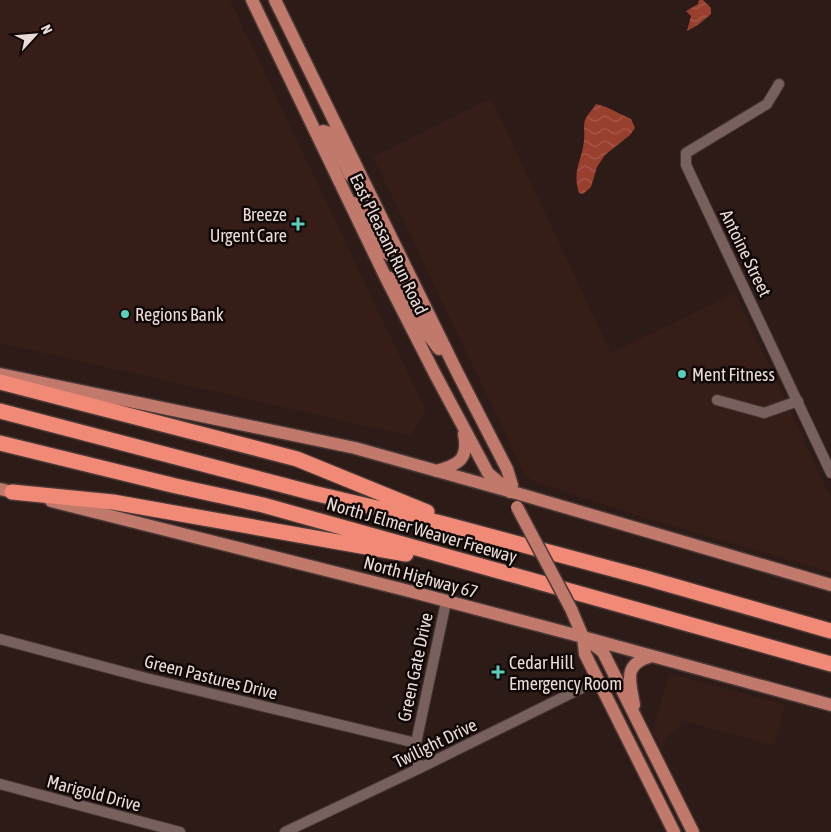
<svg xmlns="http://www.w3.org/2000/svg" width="831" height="832" font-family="'Asap Condensed',sans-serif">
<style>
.built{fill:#371d18}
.water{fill:url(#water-waves)}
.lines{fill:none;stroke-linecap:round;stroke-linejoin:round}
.minor-casing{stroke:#483836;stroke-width:12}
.major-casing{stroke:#483836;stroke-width:15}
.highway-casing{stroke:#483836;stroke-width:18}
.minor{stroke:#78615c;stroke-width:10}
.major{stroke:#c0796b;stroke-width:12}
.highway{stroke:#f08975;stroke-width:15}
.major-bridge-casing{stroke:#483836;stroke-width:15;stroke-linecap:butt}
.major-bridge{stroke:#c0796b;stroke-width:12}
.poi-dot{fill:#5acebd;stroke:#100806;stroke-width:2}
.labels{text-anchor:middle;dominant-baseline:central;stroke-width:5;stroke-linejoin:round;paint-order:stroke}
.poi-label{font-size:18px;fill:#e9dbd8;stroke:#100806;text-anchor:start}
.street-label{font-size:18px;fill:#e9dbd8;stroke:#100806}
</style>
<defs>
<pattern id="water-waves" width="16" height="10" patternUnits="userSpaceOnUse" patternTransform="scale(1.25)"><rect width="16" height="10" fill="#993f2e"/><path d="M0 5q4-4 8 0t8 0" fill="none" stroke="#a75a4c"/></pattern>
</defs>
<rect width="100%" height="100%" fill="#2d1b17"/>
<path class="built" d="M0,0H230L426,411L410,436L0,343Z
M491,98L611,353L735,293L831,498V572L642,517L533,481L525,475L373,157Z
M669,673L785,705L774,746L681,720L678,730L669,733L662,749L653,731Z"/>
<path class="water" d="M699,0H703L711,8V14L698,25L687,31L691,16L686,11L698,4Z
M596,104L606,107L631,119L635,128L630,135L605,155L597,167L591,187L583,194L579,193C572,169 582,162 584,140C585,134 583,126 585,120C587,115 593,109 596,104Z"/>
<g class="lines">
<g class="minor-casing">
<path id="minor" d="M779,84L767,104L686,153V165L831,473
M717,400L764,413L798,401
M0,639L146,678L416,743
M420,768L417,761L416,743L446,602
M0,784L180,832
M285,832L420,768L598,680"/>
</g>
<g class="major-casing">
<path id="major" d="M252,0L385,276L435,374L488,473L508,490
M275,0L457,372L507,469L512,485L510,492
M317,134L323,131L327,132L334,143L350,175L364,189
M356,203L367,218L383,251L402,262
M385,276L400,282L423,328L439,349
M0,374L355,448L523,495L831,585
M436,471C458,465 469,460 464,434
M0,489L22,494
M51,501L405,590L583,637L831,705
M571,609L583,637L585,654L674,832
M589,641L603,652L693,832
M634,705C630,680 622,664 652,656"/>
</g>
<g class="highway-casing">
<path id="highway" d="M0,382L297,459L427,512
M0,411L313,493L441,523L646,578L831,631
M0,443L176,486L263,505L831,664
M12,492L113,502L406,554"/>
</g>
<use href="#minor" class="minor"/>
<use href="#major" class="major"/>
<use href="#highway" class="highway"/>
<g class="major-bridge-casing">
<path id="major-bridge" d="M517,507L571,609"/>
</g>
<use href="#major-bridge" class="major-bridge"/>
</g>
<g class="poi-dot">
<path d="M295.5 216.5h5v5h5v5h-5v5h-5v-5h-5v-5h5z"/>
<circle cx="125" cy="314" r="5"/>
<circle cx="682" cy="374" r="5"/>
<path d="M495.5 664.5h5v5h5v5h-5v5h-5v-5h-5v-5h5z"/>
</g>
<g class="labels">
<g class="poi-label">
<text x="287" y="214" text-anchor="end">Breeze<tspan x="287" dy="21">Urgent Care</tspan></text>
<text x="135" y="314">Regions Bank</text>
<text x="692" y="374">Ment Fitness</text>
<text x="509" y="662">Cedar Hill<tspan x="509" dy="21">Emergency Room</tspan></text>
</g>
<g class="street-label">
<text transform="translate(389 244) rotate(64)">East Pleasant Run Road</text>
<text transform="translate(746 253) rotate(64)">Antoine Street</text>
<text transform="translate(422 530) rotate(16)">North J Elmer Weaver Freeway</text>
<text transform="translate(421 577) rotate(15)">North Highway 67</text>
<text transform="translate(415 667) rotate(-78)">Green Gate Drive</text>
<text transform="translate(211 677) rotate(14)">Green Pastures Drive</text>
<text transform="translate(435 743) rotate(-26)">Twilight Drive</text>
<text transform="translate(94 793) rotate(15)">Marigold Drive</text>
</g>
</g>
<g transform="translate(35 35) rotate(64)" stroke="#100806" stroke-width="4" paint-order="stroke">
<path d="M0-4L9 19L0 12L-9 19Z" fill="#e9dbd8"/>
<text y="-8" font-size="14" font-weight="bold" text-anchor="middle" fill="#e9dbd8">N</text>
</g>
</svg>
